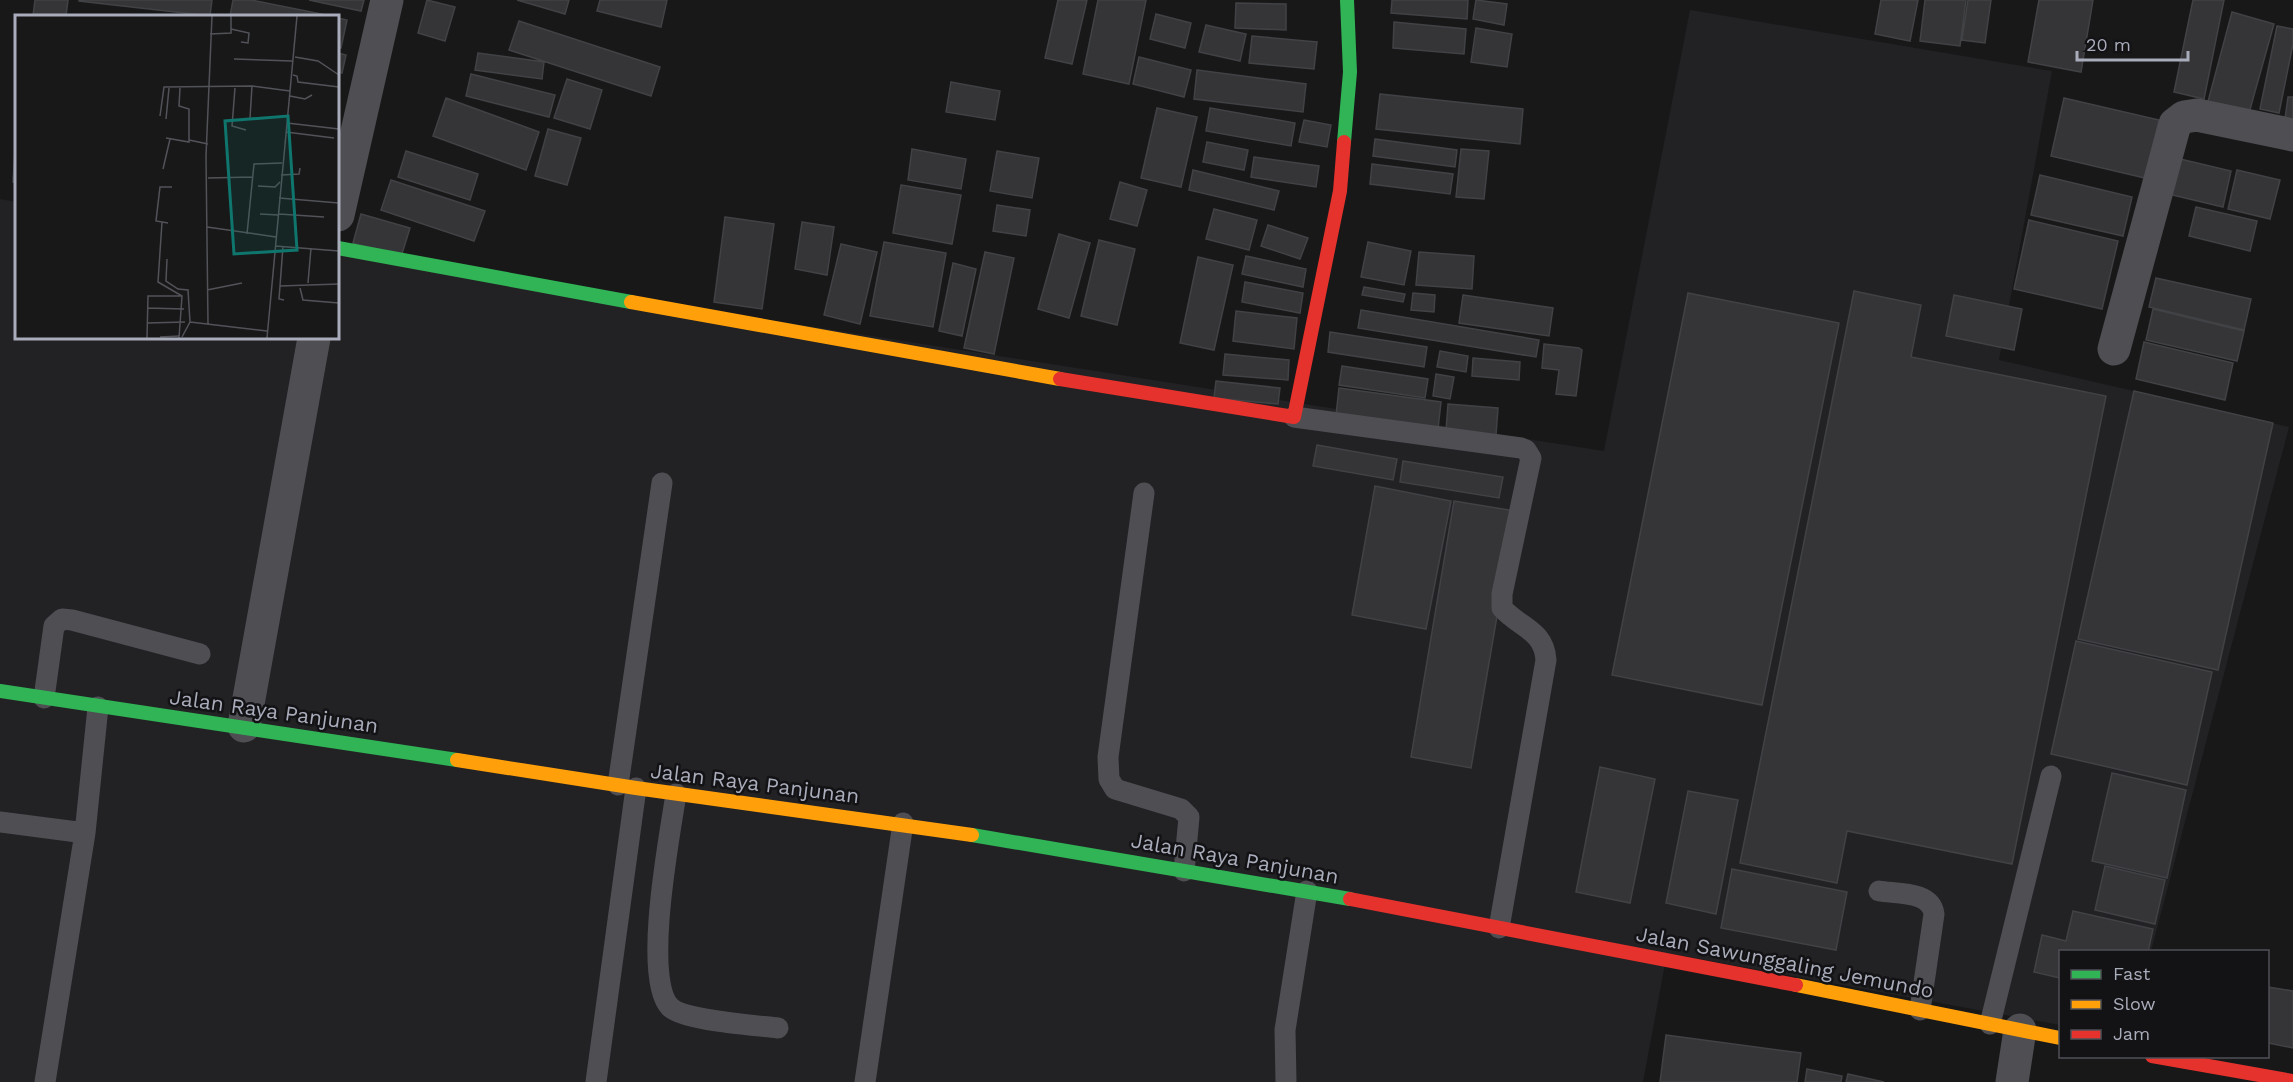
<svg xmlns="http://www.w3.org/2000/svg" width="2293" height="1082" font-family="'Work Sans',sans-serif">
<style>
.built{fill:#222225}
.building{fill:#353537;stroke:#414245;stroke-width:1.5}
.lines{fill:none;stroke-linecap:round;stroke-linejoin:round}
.lane{stroke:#4e4e53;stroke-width:21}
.street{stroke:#4e4e53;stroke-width:33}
.fast{stroke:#30b455;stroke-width:14}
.slow{stroke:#ff9f0a;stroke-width:14}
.jam{stroke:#e5322d;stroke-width:14}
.labels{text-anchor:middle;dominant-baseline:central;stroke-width:5;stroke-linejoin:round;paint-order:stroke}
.street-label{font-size:21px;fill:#a9acba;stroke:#131215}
.inset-road{fill:none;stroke:#525359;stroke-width:1.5}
.view{fill:#0f766e;fill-opacity:0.15;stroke:#0f766e;stroke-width:3}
.inset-edge{fill:none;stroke:#a9acba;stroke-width:3}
</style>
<rect width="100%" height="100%" fill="#181819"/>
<path class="built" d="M1690,10L2052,71L1999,360L2289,427L2151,951L2060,952V1025L1667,953L1643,1082H0V199L16,202V338H338V252L1604,451Z"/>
<path class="building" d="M35,0H68L66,16H33Z
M212,0L210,16L79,1V0Z
M233,0H251L331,16H230Z
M309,0H364L361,11Z
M427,0L455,7L445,41L418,33Z
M517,0H569L565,14Z
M600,0H667L661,27L597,11Z
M1058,0H1087L1072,64L1045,58Z
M1098,0H1146L1129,84L1083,74Z
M1392,0H1468L1467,19L1391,13Z
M1476,0L1507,4L1504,25L1473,19Z
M1881,0H1918L1910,41L1875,34Z
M1925,0H1966L1960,46L1920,41Z
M1968,0H1991L1985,43L1962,40Z
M2039,0H2093L2081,72L2028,62Z
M2193,0H2224L2204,99L2174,92Z
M1236,3L1286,4V30L1235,28Z
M2232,12L2274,24L2247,120L2206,109Z
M1156,14L1191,23L1185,48L1150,39Z
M338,18L347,20L341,48L338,47Z
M519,21L660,67L651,96L509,50Z
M1394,22L1466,29L1464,54L1393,48Z
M1206,25L1246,34L1240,61L1199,52Z
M2277,26L2293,29V44L2279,113L2260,109Z
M1476,28L1512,34L1507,67L1471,62Z
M1252,36L1317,42L1314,69L1249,63Z
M338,53L346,55L342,73L338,72Z
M478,53L544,62L542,79L475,70Z
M1139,57L1191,70L1184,97L1133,84Z
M1197,70L1306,84L1303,112L1194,99Z
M471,74L555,95L549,117L466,96Z
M567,79L602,90L590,129L554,118Z
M951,82L1000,91L995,120L946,112Z
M1380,94L1523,109L1520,144L1376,129Z
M2288,97H2293V128L2284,126Z
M446,98L539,132L526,170L433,136Z
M2064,98L2159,120L2145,178L2051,156Z
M1157,108L1197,117L1181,187L1141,178Z
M1210,108L1295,123L1291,146L1206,131Z
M1304,120L1331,125L1327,147L1299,142Z
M548,129L581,138L567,185L535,176Z
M16,135V183L13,182Z
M1375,139L1457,150L1455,167L1373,156Z
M1207,142L1248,150L1244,170L1203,162Z
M912,149L966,159L961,189L908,180Z
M1461,149L1489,151L1484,199L1456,197Z
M406,151L478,174L470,200L398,177Z
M997,151L1039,158L1032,198L990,191Z
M1254,157L1319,166L1316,187L1251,177Z
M2176,158L2231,171L2223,207L2168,194Z
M1372,164L1453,174L1450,194L1370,184Z
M1193,170L1279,191L1274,210L1189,190Z
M2237,170L2280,180L2270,219L2228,209Z
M2040,175L2132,197L2123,236L2031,215Z
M391,180L485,211L474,241L381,210Z
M1120,182L1147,190L1137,226L1110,219Z
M901,185L961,195L952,244L893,233Z
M997,205L1030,210L1026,236L993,231Z
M2196,207L2257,221L2250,251L2189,236Z
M1214,209L1257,220L1249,250L1206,239Z
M361,214L410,228L401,257L353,243Z
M725,217L774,224L762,309L714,302Z
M2029,220L2118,241L2102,309L2014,289Z
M802,222L834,227L827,275L795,269Z
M1268,225L1308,238L1300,259L1261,246Z
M1059,234L1090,243L1069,318L1038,309Z
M1099,240L1135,249L1117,325L1081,316Z
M884,242L946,253L933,327L870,316Z
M1368,242L1411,251L1404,285L1361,277Z
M841,244L877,252L860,324L824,315Z
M985,252L1014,258L994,354L964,348Z
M1419,252L1474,256L1472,289L1416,285Z
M1246,256L1306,269L1303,287L1242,274Z
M1198,257L1233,265L1214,350L1180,343Z
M953,263L976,269L962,336L939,331Z
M2156,278L2251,299L2244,330L2149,307Z
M1245,282L1303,293L1300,313L1242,302Z
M1364,287L1405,294L1403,302L1362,295Z
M1854,291L1921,305L1911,357L2106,396L2012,864L1847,831L1837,883L1740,863Z
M1413,293L1435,295L1434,312L1411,310Z
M1688,293L1839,323L1762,705L1612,675Z
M1463,295L1553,308L1549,336L1459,323Z
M1954,295L2022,309L2014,350L1946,336Z
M2153,309L2244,331L2237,361L2146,340Z
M1361,310L1539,340L1536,357L1358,328Z
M1236,311L1297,318L1294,349L1233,341Z
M1330,332L1427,347L1424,367L1328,352Z
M2144,342L2233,363L2225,400L2136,379Z
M1544,344L1579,348L1582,350L1576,396L1556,394L1559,370L1542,368Z
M1440,351L1468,356L1466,372L1437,367Z
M1225,354L1289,360L1288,380L1223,375Z
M1473,358L1520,362L1519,380L1472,376Z
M1342,366L1428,379L1425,398L1339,385Z
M1436,374L1454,377L1450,399L1433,396Z
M1216,381L1280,388L1278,404L1214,398Z
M1339,388L1441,402L1438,429L1336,415Z
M2134,391L2273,423L2218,670L2078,639Z
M1448,404L1498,408L1496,435L1446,430Z
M1317,445L1397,459L1393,480L1313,466Z
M1403,461L1503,477L1499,498L1400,482Z
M1375,486L1451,501L1426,629L1352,615Z
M1454,501L1515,511L1471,768L1411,757Z
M2076,641L2212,672L2187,785L2051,754Z
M1600,767L1655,779L1630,903L1576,892Z
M2112,773L2186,790L2167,878L2092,861Z
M1688,791L1738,800L1716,914L1666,903Z
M2105,866L2165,880L2155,924L2095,910Z
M1732,869L1847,892L1836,950L1721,928Z
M2073,911L2153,929L2148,952H2060V978L2034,972L2042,935L2066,941Z
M2268,987L2293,991V1048L2268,1043Z
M1666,1035L1801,1053L1797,1082H1660Z
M1807,1069L1842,1076L1841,1082H1805Z
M1848,1074L1884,1082H1846Z"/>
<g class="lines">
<path class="lane" d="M1294,417L1521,448L1526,450L1531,458L1502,594V608C1520,628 1544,630 1546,660L1499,928
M1144,493L1108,757L1109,779L1115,789L1181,809L1189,817L1184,871
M44,698L54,626L62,619L72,620L200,654
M618,785L662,483
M676,794C670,834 642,979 670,1007C684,1021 755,1025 778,1028
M0,822L85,833
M1879,891C1898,894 1931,891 1934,914L1920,1010
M1990,1024L2051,776
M45,1082L85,833L98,707
M596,1082L636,788
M865,1082L903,823
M1286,1082L1285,1030L1307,891"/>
<path class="street" d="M338,215L387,0
M2114,349L2175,124L2184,117L2197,115L2293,135
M244,726L314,338
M2012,1082L2020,1030"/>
<path class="fast" d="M1344,142L1350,72L1347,0
M338,248L631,302
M0,691L457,760
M972,835L1350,899"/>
<path class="slow" d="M631,302L1060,379
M457,760L636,788L972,835
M1796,985L2060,1038"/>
<path class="jam" d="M1060,379L1294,417L1340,191L1344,142
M1350,899L1796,985
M2152,1056L2293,1081"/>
</g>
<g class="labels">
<g class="street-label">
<text transform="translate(274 711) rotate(8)">Jalan Raya Panjunan</text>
<text transform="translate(755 783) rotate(7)">Jalan Raya Panjunan</text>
<text transform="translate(1235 858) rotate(10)">Jalan Raya Panjunan</text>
<text transform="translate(1785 962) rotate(11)">Jalan Sawunggaling Jemundo</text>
</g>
</g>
<g transform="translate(15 15)">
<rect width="324" height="324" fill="#181819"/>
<path class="inset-road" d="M216,14L234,18L233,28L226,27M195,19L216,18V1M280,42L303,46L324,60M219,44L277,46M278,60L282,61L283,67L324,72M220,73L217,111L231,115M275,81L290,84L297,80M145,101L149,72L237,71L275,76M235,103L237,71M151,104L154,73M272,108L324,114M271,117L319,123M151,123L174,127V94L164,91L165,73M174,125L193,129M148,154L155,124M266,160L284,159L285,153M193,163L238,162M243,171L260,172L265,167M264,183L324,188M245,199L263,200M264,199L309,202M147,207L143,267L167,281L164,323M153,208L141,206L145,172H157M192,212L261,222M232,219L239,149L267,148M260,231L324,236M268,231L265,271L324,269M152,244L151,266L163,274L173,275L175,307L167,322M293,268L296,233M265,271L264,284L269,285M285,273L288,285L324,288M192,275L227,268M132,293L169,294M175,307L252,316M132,308L170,307M193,309L191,141L197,1M145,322L165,321M132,323L133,281H166M252,323L282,1"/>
<path class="view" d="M273,101L282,235L219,239L210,106Z"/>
<rect width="324" height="324" class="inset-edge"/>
</g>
<rect x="2059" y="950" width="210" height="108" fill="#131215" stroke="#4f5057" stroke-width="1.5"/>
<rect x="2071" y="970" width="30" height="9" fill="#30b455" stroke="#4f5057" stroke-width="1.5"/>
<text x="2113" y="980" font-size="18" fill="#a9acba">Fast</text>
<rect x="2071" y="1000" width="30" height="9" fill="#ff9f0a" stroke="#4f5057" stroke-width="1.5"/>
<text x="2113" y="1010" font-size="18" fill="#a9acba">Slow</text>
<rect x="2071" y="1030" width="30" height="9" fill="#e5322d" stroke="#4f5057" stroke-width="1.5"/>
<text x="2113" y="1040" font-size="18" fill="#a9acba">Jam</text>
<path d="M2077 51v9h111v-9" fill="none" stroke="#a9acba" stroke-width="3"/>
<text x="2086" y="51" font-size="18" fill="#a9acba" stroke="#131215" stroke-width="4.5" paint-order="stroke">20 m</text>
</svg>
